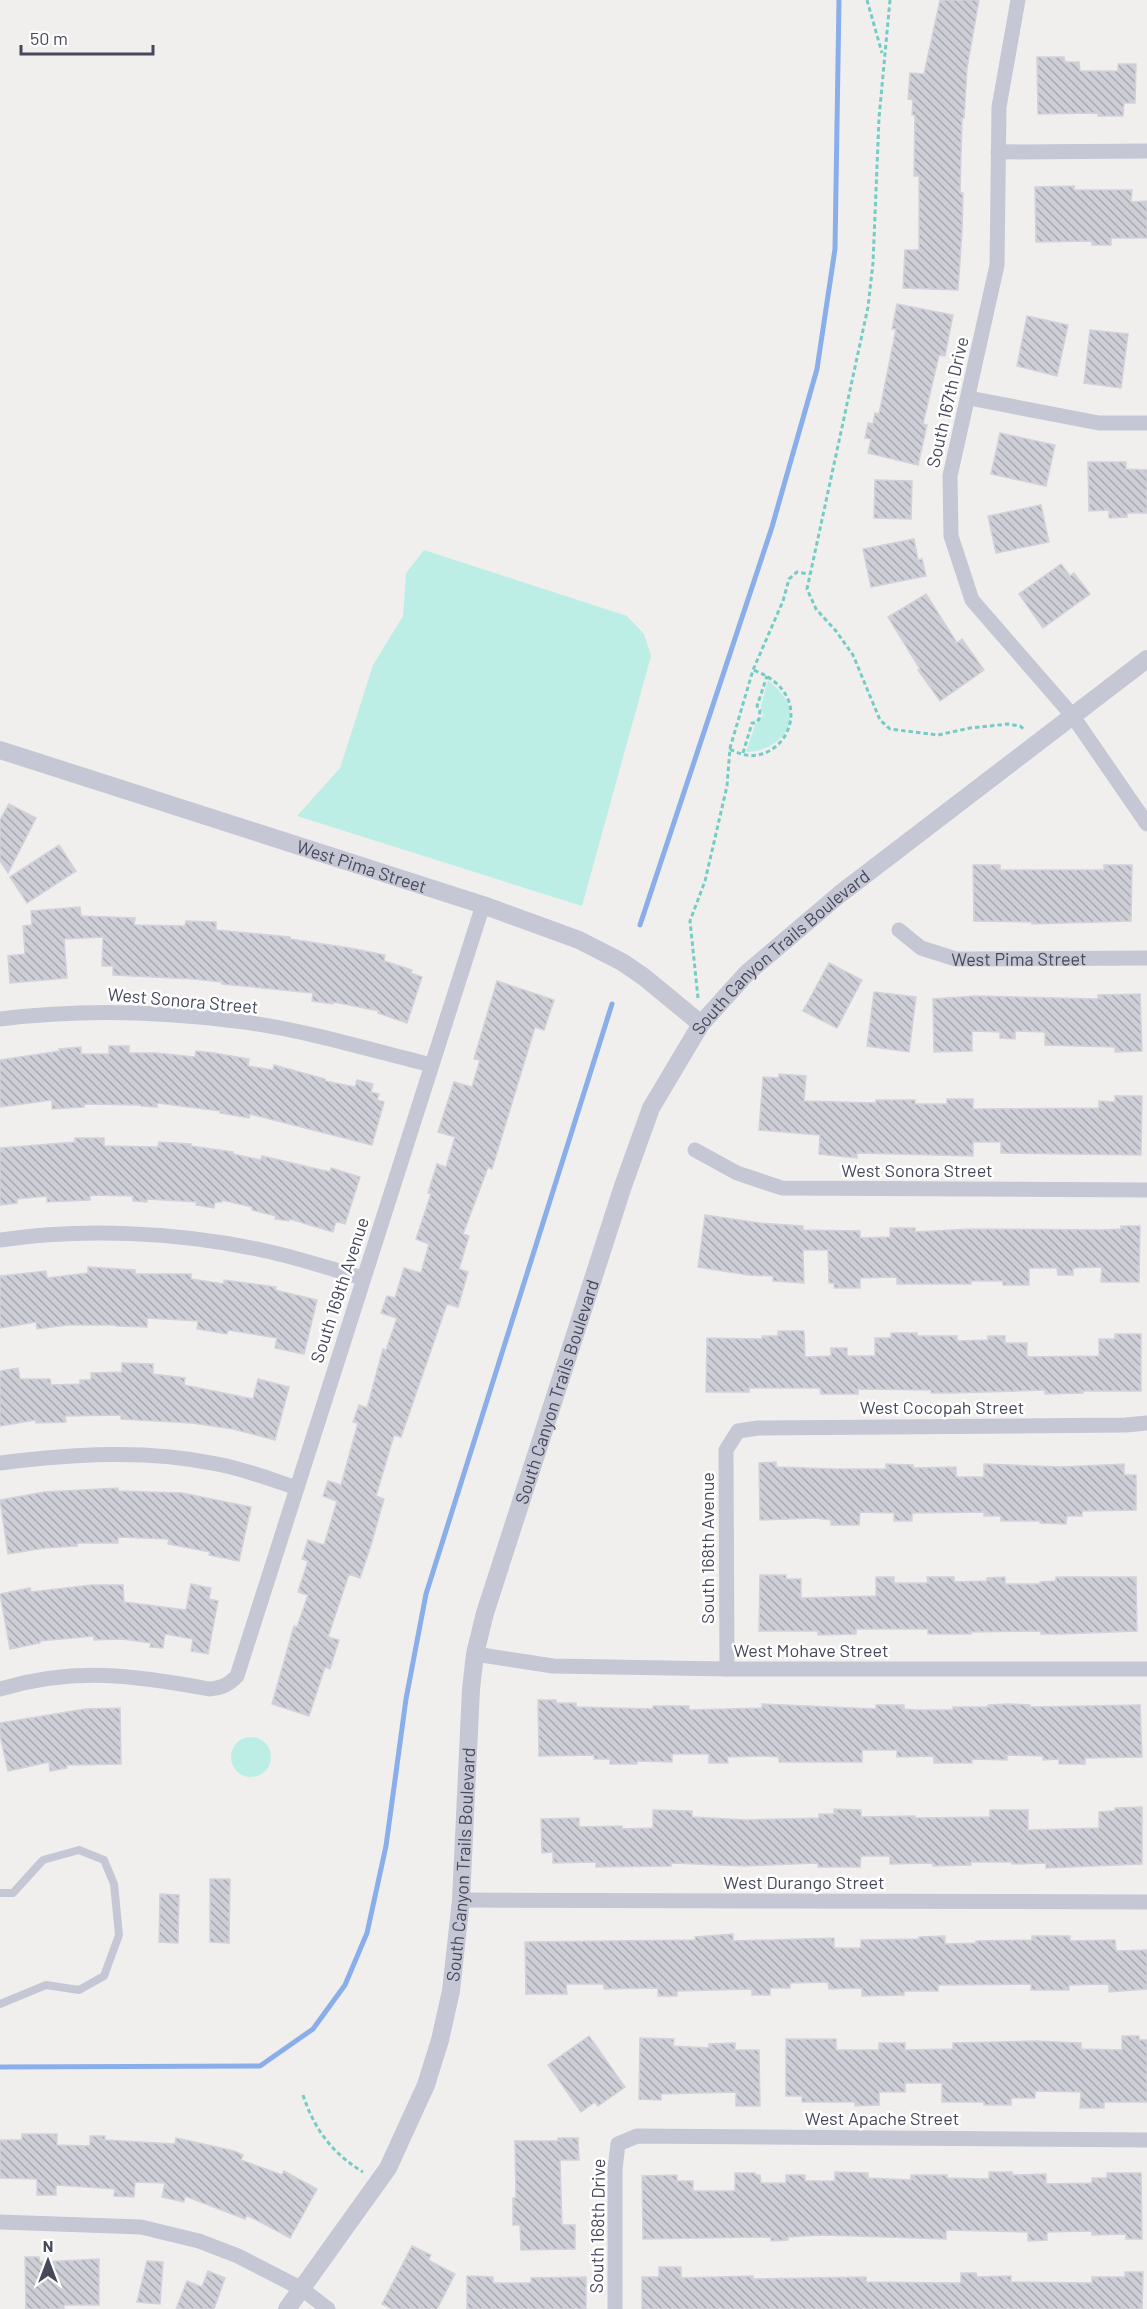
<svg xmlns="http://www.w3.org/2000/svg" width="1147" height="2309" font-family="Barlow,sans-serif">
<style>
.green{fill:#bdeee5}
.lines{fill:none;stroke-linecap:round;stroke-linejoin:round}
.stream{stroke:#8aaeea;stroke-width:5}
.building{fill:url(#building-back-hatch);stroke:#d3d2da;stroke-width:1.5}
.path{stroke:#75ccc5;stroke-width:3;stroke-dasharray:4.5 3;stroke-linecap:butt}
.service{stroke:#c5c7d5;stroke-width:8}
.minor{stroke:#c5c7d5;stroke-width:15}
.tertiary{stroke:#c5c7d5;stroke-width:18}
.labels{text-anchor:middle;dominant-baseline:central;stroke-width:5;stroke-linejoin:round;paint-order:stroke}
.street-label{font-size:18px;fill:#47495b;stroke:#fff}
</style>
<defs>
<pattern id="building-back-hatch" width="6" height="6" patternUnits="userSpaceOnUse" patternTransform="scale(1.5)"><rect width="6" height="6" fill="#ceced6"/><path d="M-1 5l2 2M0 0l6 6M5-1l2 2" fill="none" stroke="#a9a9b1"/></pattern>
</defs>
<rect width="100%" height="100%" fill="#f1efee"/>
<path class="green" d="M424,550L627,616L644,634L651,656L582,906L297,816L340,768L373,665L403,616L406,573Z
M768,680C776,687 786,696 789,707C796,734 770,752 746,752L755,725L763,715L761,706Z
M231 1757a20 20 0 1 1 40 0a20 20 0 1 1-40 0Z"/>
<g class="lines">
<path class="stream" d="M640,925L772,527L817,369L835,249L839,0
M0,2067L260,2066L313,2029L345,1985L367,1933L386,1846L406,1699L426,1594L612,1004"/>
</g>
<path class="building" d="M940,0H979L967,68L964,118H962L960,193H963L962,231L958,290L903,288L905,250H919V176H914L915,115H912L913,100L908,99L910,73L924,74Z
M1037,57H1064L1065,62H1079L1080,71H1118V64H1136L1135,103H1124L1123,116H1098V113L1038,114Z
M1074,186V190H1132L1131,202L1147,201V238H1111V245H1092V241L1036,242L1035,187Z
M897,304L953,315L945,356L939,355L923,424L927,425L918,465L868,453L871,439L865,438L868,423L873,424L875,413L879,414L896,329H892Z
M1027,316L1068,325L1057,376L1017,366Z
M1090,330L1128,334L1121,388L1084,383Z
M1000,433L1055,445L1046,486L991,474Z
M1088,462H1126V469L1147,470V513H1127V517L1109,518V510L1089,511Z
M875,480L912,481L911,519L874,518Z
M1041,505L1049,542L996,553L988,516Z
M914,539L918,560L922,559L926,576L871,587L863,549Z
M1061,564L1070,576L1074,573L1090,594L1043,628L1019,594Z
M926,594L957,643L962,639L984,670L940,701L918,670L920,669L888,617Z
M9,804L36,818L8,873L0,861V820Z
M59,845L76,871L27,903L10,877Z
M973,865H1000V870H1104V865H1132L1131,921L1032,924V922L974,921Z
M80,907L81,916L135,918L134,925L185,926L186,921L216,922V930L290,937V939L350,948L385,955L384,961L412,970L411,973L422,977L407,1023L378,1013L379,1011L334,1002L333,1004L312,1001L313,993L222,984V982L193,979L113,975V966H102L103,937L64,939L67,978L10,983L8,956L25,954L23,926L32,925L31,911Z
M829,963L862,980L837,1028L803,1011Z
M497,981L554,1000L544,1030L535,1027L492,1169L488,1167L463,1234L469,1236L459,1269L468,1272L458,1307L447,1304L401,1437L394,1435L376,1496L384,1499L371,1545L360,1578L349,1574L328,1637L339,1640L330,1669L325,1667L309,1716L272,1704L294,1626L297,1627L308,1595L298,1592L308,1561L302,1559L308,1540L324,1545L337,1501L323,1496L328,1481L341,1485L358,1423L353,1422L359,1405L367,1408L383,1349L386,1350L397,1318L381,1313L387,1296L395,1298L404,1268L421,1273L429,1244L416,1239L431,1194L428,1193L437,1164L446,1167L455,1137L438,1132L454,1082L472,1087L480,1060L474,1059Z
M874,992L916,997L909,1052L867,1046Z
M1140,994L1142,1051L1115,1052V1047L1045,1045V1032L1015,1031V1039L1000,1038V1032L972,1031V1051L934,1052L933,999L976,996L1098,999V995Z
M109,1046H129V1053H156L195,1057L196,1051L214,1053L249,1059L248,1066L273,1070L274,1065L325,1079V1081L355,1087L357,1080L373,1084L371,1092L379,1094L377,1100L384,1102L372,1145L250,1114L249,1118L220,1113L221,1111L157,1103V1107L141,1106V1105L84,1104V1107L52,1109V1100L0,1107V1060L60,1051L59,1049L81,1047V1054H109Z
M779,1074L806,1076L804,1101L876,1103V1100H915V1104H947V1099H973V1109L1099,1108V1101L1115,1102V1096H1142L1141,1155L1001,1153V1142H973V1156L857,1153V1158L819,1154L820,1135L759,1130L763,1077L779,1078Z
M75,1138H104V1146L158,1147L159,1142L191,1144V1146L233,1152V1154L261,1160L262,1156L330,1172L331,1168L360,1177L345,1224L336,1221L333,1232L290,1219L289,1221L275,1219L276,1216L252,1210V1207L222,1200V1202H215L214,1208L196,1205L197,1202L147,1199V1202L133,1201V1196L90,1195V1200L47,1202V1196L17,1199V1203L0,1205V1148L75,1142Z
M705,1215L760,1223L803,1226V1230L860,1231V1238L890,1237V1228H915V1232L971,1229L1102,1230L1121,1229V1226H1140L1139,1282H1101L1102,1267L1073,1268V1275H1058L1057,1268H1029V1285H1003V1281H971V1284H897V1277L860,1278V1288H834V1283H829L828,1250H803L804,1283L773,1281V1276L748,1275L698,1267Z
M88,1267L135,1270V1274H191V1279L224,1284V1280L276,1287L275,1290L317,1300L304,1354L275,1348L277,1338L228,1330L227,1334L197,1329L198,1321L147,1318V1327L116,1326V1325H67L37,1329L36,1322L0,1328V1276L46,1271L47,1278L88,1273Z
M778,1331H804L805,1357L831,1356V1348H847V1356H875V1338H891V1333H917V1336H957V1341L988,1340V1336H1005V1343H1027V1357L1099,1356V1339H1115V1334H1141V1391H1083V1393L1045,1394V1390L953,1393H931V1390L858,1389V1394H821L820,1388H749V1392H706L707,1338L762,1339V1336H778Z
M122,1363L153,1364V1374L185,1378L184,1385L253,1399L258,1379L289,1387L275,1440L233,1429L192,1423L121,1419V1415L65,1416L66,1422L36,1423V1420L0,1426V1371L18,1368L20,1379H50L51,1385L80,1384V1380H91V1373L122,1372Z
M776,1462V1467L836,1469H886V1464L913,1465V1468L956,1467V1477H984V1464L1062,1467L1124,1464V1475H1136V1510L1082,1511V1516H1067L1066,1524L1040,1523V1521H1001V1516H984V1512L912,1513V1521H894V1513L860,1512L859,1525H831V1520L815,1518L760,1520L759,1463Z
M118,1488V1491L182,1493L251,1507L239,1561L209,1555L210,1552L168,1544L169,1539L118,1537V1543H77V1546L45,1548L8,1554L0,1500L44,1492Z
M760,1575H786V1579H801V1598L876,1596V1577H894V1583H928L927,1577H954V1582L987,1581V1578L1005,1577V1584H1040V1582L1056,1581V1577H1136L1137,1631L1061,1634H1041V1631L970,1632L971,1634H928V1629H856V1634L818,1635V1631H759Z
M191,1584L211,1588L209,1599L218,1601L208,1654L191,1651L193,1639L165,1634L163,1648L150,1647L151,1643L122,1639L94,1640V1636L40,1641V1643L10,1649L0,1594L30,1588L31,1592L92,1585H123L124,1602L186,1610Z
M538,1700H556V1703H576V1707L653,1709V1706H689V1710L762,1708V1704L876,1709V1705H904V1709L915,1710H953V1707H988V1705L1009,1704L1030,1705V1707L1140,1705L1142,1757L1085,1758V1764H1059V1759L1043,1760V1756L1007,1755V1760L972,1759V1763H934V1756L897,1757V1750H862V1762H779V1757L763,1756L727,1757L728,1763H709V1754H672V1762L637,1761V1764H610V1759H594V1755L539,1756Z
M120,1708L121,1764L66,1765L67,1768L50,1771L49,1762L8,1771L0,1735V1723L85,1709Z
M1142,1807V1864L1046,1868V1863L1012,1864V1862H971V1865L933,1866V1863L890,1864V1856H861L860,1867H818V1863L745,1866L671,1863V1866L596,1867V1862L553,1863V1852L542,1853L541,1819L579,1818V1827L622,1826V1829L653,1828V1810L692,1811V1817L746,1820L819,1818V1814H834V1809L861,1810V1817L915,1816V1818L990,1817V1810H1028V1830L1099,1828V1812L1115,1811V1808Z
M210,1879H230L229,1943L210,1942Z
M160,1894L179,1895L178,1943L159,1942Z
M733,1934V1941L834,1938V1948H861V1940L919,1939V1937L945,1936V1944L976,1943V1941L1032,1940V1936H1070V1941L1115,1940L1116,1951L1147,1950V1989L1109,1992V1984L1069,1985V1990H1031V1984L938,1985V1991H904V1995L862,1996V1988L829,1989L828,1982L790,1983V1988H770V1995H752V1989L677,1991V1996H658V1988L604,1989V1984H566L567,1994H526L525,1942L695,1940V1937Z
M589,2036L625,2087L598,2106L595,2102L581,2112L548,2065Z
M1122,2036H1139V2040H1147V2102H1104V2108H1080L1081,2092L1035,2091V2098H1011V2105H984V2102H942V2083H905V2092H879V2105L855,2106V2102H802V2096H786V2039H836V2050H879V2043H905V2050L953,2049V2043L1034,2041L1081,2043V2049L1122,2050Z
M640,2038L674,2039L673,2046L709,2048V2044L735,2043V2050H759L760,2106H736V2092L661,2094V2100L639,2099Z
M22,2134H57V2145L90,2146V2136H105V2140L175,2144L176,2138L234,2151L243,2155L241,2160L282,2175L284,2171L317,2189L290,2238L247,2215L245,2219L185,2196L184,2202L162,2197L165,2183L135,2182L134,2197L114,2196L115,2189L56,2185V2195H37V2179L0,2178V2140H22Z
M558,2138H578L579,2160H560L562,2225H575V2249L521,2250L520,2225H513V2198H516L515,2141H558Z
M835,2172L868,2173V2178L911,2180V2175H947V2178L989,2179V2172H1012V2175L1046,2174V2184L1092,2183V2178H1107V2173H1141L1142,2239H1126V2234L1092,2235V2231L1047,2232V2240L1028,2241V2232L946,2230V2239L822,2235L788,2237V2240L771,2241V2237L643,2239L642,2176L677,2175V2181H693V2191H735V2173H755V2175H760L761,2183H786V2175H805V2181H835Z
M412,2246L431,2255L428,2260L455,2274L437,2309H392L382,2304Z
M25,2257H39L40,2262L99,2259V2305H64V2309H26Z
M147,2261L163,2262L160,2304L137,2302Z
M659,2267H681V2278L753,2276V2279L866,2277V2282L961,2283V2273H976L977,2277L1011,2276V2282L1092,2283V2277H1125V2272H1143L1142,2309H642V2277H659Z
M208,2271L225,2278L214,2309H176L187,2281L202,2287Z
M467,2276L493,2277V2283H531V2278L586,2277V2309H467Z"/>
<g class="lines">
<path class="path" d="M867,0L882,53
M890,0L879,118L873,263L868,307L807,589L816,609L836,631L853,655L880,720L890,729L938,735L970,728L1008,724L1020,726L1025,730
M730,749C780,779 826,696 753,670
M743,753L752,723H756L759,719L760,710L757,706L767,676
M698,998L690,921L705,881L727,786L730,748L753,670L783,601L789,579L797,572L809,574
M303,2095C314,2129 333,2154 363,2172"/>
<path class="service" d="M0,1893H13L43,1860L79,1850L104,1860L114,1884L119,1935L104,1976L79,1990L46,1985L0,2004"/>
<g class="minor">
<path d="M1018,0L999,107L997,265L950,476L951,536L972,600L1072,715L1147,824"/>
<path d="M998,152L1147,151"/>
<path d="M969,398L1099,423H1147"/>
<path id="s1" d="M899,930L921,948L956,959L1147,958"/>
<path d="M0,1019C78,1009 158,1011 236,1021C302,1029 367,1049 431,1065"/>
<path d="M695,1150L737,1173L782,1188L1147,1190"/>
<path d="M0,1240C82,1228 176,1232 257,1249C293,1256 328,1268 363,1278"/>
<path d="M0,1463C72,1454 146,1449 217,1464C244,1469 270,1479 297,1488"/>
<path d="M475,1654L553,1666L727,1669H1147"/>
<path d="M727,1669L726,1450L738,1431L758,1428L1126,1425L1147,1423"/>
<path d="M0,1689C74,1667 135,1675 209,1689C222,1688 228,1685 237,1676L483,905"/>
<path d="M461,1900L1147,1902"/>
<path d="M0,2222L141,2227L199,2241L238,2256L302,2289L328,2309"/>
<path d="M615,2309V2169L618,2144L637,2136L1147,2140"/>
</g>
<g class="tertiary">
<path id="s2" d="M0,750L483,905L579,940L622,962L644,977L701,1024"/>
<path id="s3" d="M287,2309L388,2168L426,2085L440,2040L451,1991L461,1900L471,1689L475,1654L485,1613L623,1186L651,1108L701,1024L747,973L840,894L1147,659"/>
</g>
</g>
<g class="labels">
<g class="street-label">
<text transform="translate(947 402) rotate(-77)">South 167th Drive</text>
<text stroke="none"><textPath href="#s2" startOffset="380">West Pima Street</textPath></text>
<text stroke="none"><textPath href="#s3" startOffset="1479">South Canyon Trails Boulevard</textPath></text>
<text stroke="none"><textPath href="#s1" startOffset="128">West Pima Street</textPath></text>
<text transform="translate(183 1000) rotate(5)">West Sonora Street</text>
<text x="917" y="1170">West Sonora Street</text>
<text transform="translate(339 1290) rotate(-72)">South 169th Avenue</text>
<text stroke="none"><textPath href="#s3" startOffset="975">South Canyon Trails Boulevard</textPath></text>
<text x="942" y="1407">West Cocopah Street</text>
<text transform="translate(707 1548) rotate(-90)">South 168th Avenue</text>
<text x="811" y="1650">West Mohave Street</text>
<text stroke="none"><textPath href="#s3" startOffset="489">South Canyon Trails Boulevard</textPath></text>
<text x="804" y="1882">West Durango Street</text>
<text x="882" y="2118">West Apache Street</text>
<text transform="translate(597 2226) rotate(-89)">South 168th Drive</text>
</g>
</g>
<g transform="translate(48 2261)" stroke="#ffffff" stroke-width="4.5" paint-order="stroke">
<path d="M0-4.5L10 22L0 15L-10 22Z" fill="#47495b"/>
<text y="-9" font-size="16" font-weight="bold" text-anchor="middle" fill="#47495b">N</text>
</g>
<path d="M21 45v9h132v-9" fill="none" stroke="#47495b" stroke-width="3"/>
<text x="30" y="45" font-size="18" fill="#47495b" stroke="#ffffff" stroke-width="4.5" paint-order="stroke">50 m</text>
</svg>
